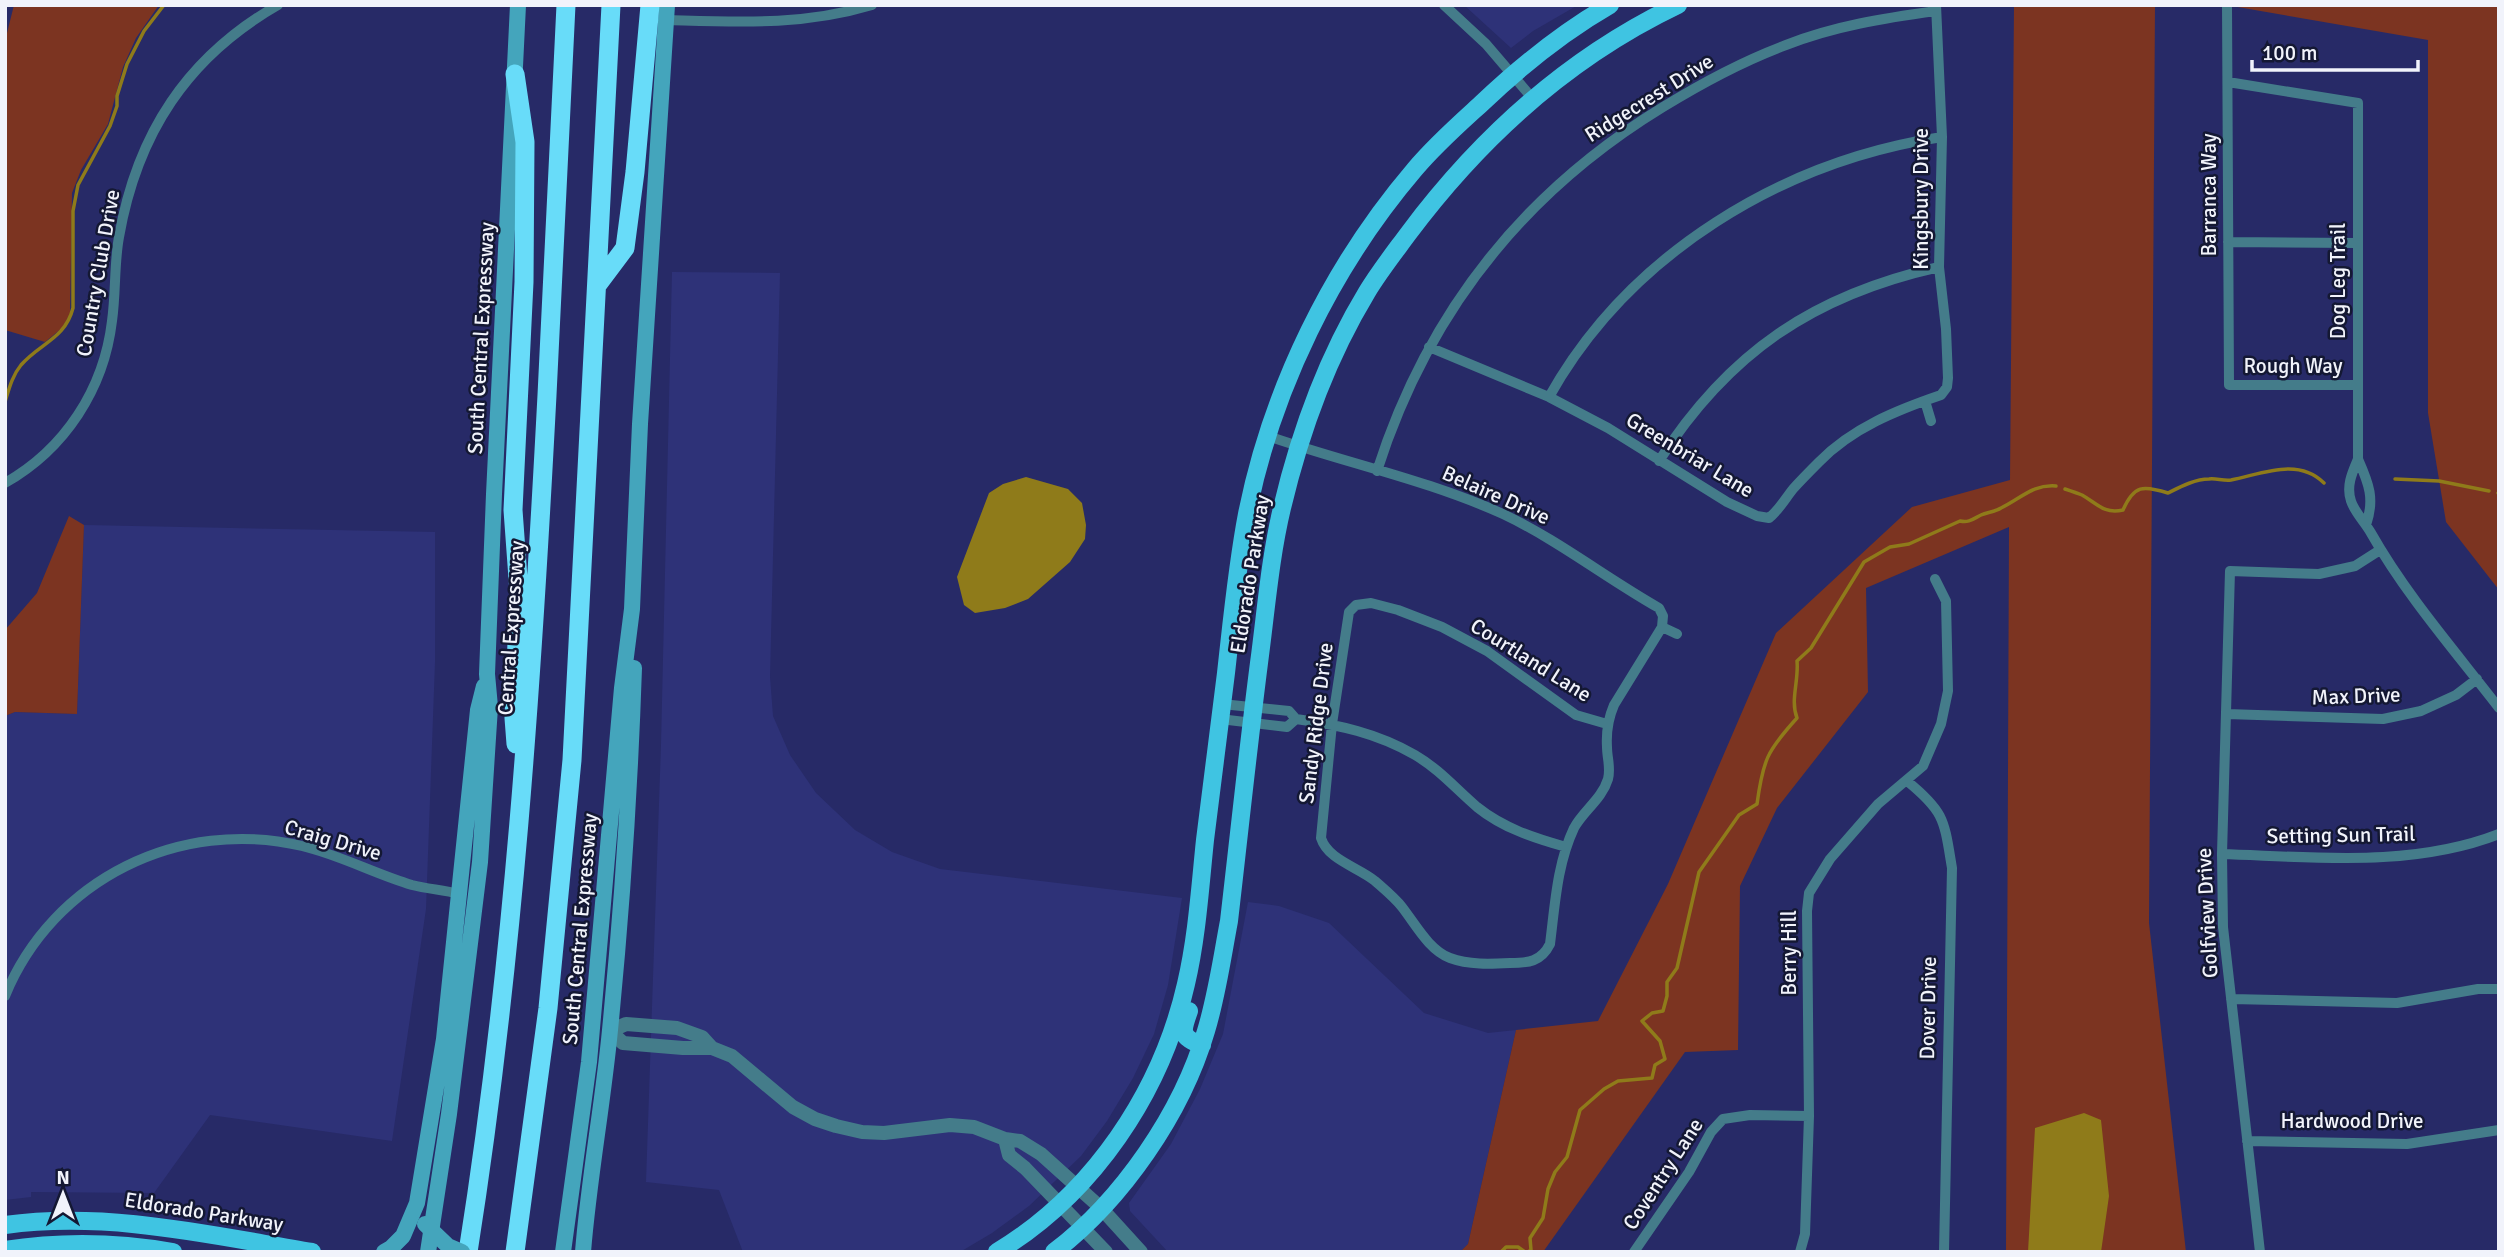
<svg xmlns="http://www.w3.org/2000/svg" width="2504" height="1257" font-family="Signika,sans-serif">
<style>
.built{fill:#2e3278}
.green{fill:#7c3421}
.water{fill:#8f7b1a}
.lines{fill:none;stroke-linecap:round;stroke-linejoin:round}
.stream{stroke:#8f7b1a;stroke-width:3.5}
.minor{stroke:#447c8a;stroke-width:10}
.tertiary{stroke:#447c8a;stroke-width:14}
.secondary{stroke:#44a5bc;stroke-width:16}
.primary{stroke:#3fc4e2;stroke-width:18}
.motorway{stroke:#68dcf9;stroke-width:19}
.secondary-bridge{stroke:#44a5bc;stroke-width:16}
.labels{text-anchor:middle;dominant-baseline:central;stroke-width:5;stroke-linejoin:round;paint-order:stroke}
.street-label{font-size:21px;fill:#f1f3fb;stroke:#141833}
</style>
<rect width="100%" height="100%" fill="#272a67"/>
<path class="built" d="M1464,5H1578L1533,31L1511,48Z
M672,272L780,273L770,677L773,716L790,755L816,793L855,830L892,852L940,869L1182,898L1168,985L1154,1034L1133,1078L1107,1121L1081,1156L1029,1206L992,1233L960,1252H743L719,1190L646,1182L661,745Z
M84,525L435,532V662L426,909L392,1141L210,1115L154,1193L31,1192V1197L5,1200V716L15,712L77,714Z
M1248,902L1279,906L1329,923L1424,1013L1488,1033L1516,1030L1468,1244L1460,1252H1168L1130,1211L1129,1203L1171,1144L1200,1089L1223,1034Z"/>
<path class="green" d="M14,5H159L136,38L123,67L108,124L81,170L72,193L70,314L62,328L45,342L5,330V41Z
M2014,5H2155L2149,923L2186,1252H2006L2009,527L1866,588L1868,692L1777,808L1740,886L1738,1050L1685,1052L1543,1252H1460L1468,1244L1516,1030L1598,1021L1668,884L1776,633L1912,507L2010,480Z
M2226,5H2499V590L2446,522L2428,413V40Z
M69,516L84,525L77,714L15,712L5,716V630L37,593Z"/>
<path class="water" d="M1026,477L1068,489L1082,503L1086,525L1085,539L1070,562L1028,599L1005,608L975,613L964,605L957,577L989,493L1003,484Z
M2084,1113L2101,1120L2109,1196L2101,1252H2028L2035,1128Z"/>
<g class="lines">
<path class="stream" d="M5,402C9,389 12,376 21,365C40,343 65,339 73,308V211L78,185L110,126L117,106V96L127,64L144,31L164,5
M2395,479L2439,481L2489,491
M2065,489C2071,491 2077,493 2082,495C2098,504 2103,514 2123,510C2134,485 2143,485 2168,493C2180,487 2195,479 2209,479C2216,478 2223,481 2231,480C2262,474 2298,457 2324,483
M2498,493L2499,494
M1501,1252L1506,1247H1518L1525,1252
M1528,1252L1531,1250L1530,1238L1543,1218L1548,1189L1555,1172L1567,1157L1580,1110L1604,1089L1618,1081L1652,1078L1655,1065L1665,1059L1660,1041L1642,1021L1652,1013L1663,1011L1667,996V982L1677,968L1699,872L1739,815L1757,804C1763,760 1767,751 1797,718C1790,700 1799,681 1797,661L1811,648L1864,562L1890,547L1909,544L1960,521C1969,523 1973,519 1981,515C1987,512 1995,512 2001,508C2020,499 2033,484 2056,486"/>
<path class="minor" d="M1444,5L1486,44L1533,99
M2227,5L2229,385H2358
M666,20C738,22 802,26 872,5
M2228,82L2358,103V459C2369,484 2375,499 2366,525
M2228,242L2357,243
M1429,347L1549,397L1608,428L1727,502L1757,516L1769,518C1779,510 1785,499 1793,489C1801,480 1810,471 1819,462C1852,428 1897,410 1941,395L1947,387L1948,378L1946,329L1939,267L1942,137L1936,5
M1549,397C1629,254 1782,161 1942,137
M1925,401L1931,421
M1268,436C1346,463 1428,480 1503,514C1558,540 1606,578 1659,608L1663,616L1662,627L1614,705C1608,719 1606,731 1607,747C1607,758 1611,768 1608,779C1602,799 1583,811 1574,828C1557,864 1555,905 1550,944C1541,962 1528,963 1510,963C1490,964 1469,965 1450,958C1429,950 1416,925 1402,907C1395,898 1384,889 1375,881C1358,867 1328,860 1321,838L1332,724L1349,612L1356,605L1371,603L1398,610L1442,627L1487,651L1576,715L1607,724
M2358,459C2352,473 2346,486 2351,501C2355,513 2365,522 2371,533C2406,595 2455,651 2499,708
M1659,461C1729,352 1814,295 1939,267
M1377,471C1427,314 1522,193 1663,107C1702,83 1743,61 1786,45C1834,26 1885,18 1936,11
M5,483C65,449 104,389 112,321C116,293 114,264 119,237C137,134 187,57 278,5
M1662,627L1677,634
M2227,714L2383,719L2421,711L2456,695L2477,679
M1220,719L1287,727L1296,719L1289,711L1222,704
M1296,719C1339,725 1377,733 1415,755C1439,769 1456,789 1477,807C1503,828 1534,838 1566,847
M1907,781C1945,812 1944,820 1952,868L1944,1252
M2222,854C2314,857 2412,868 2499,834
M5,996C53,879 180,817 302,846C340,855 375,874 412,885C428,889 444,890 459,894
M2231,999L2397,1003L2478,989H2499
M2247,1141L2407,1144L2499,1130
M1634,1252L1689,1172L1711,1132L1723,1119L1750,1115L1809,1116
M1800,1252L1805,1234L1809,1116L1807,911L1809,893L1830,859L1878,804L1923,766L1941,724L1948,691L1946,601L1935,579
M2260,1252L2223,927L2222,854L2230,571L2319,574L2355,566L2380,550"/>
<path class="tertiary" d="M712,1048L702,1037L677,1028L626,1024L610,1031L623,1043L683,1048H712L732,1056L793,1107L815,1119L836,1126L862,1132L884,1133L950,1125L974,1127L1005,1139L1020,1141L1041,1154L1101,1208L1141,1252
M1005,1139L1009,1155L1025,1168L1106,1252"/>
<path class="secondary" d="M384,1252L391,1248L403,1236L417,1203L444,1039L478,710L484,686
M428,1252L449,1114L480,862L490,707L487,674L494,494L518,5
M563,1252L589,1062L622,688L632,609L640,424L667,5
M583,1252C589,1177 603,1104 610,1030C622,909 630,788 634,668"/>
<path class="primary" d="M1189,1011C1182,1031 1179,1037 1202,1045
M5,1225C108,1211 210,1235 312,1252
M5,1250C62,1241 116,1242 173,1252
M997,1252C1093,1194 1161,1093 1186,984C1197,937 1200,888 1205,840C1212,784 1219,729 1226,673C1232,620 1237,566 1247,514C1272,389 1332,266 1415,169C1435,145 1459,124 1482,103C1521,66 1563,32 1610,5
M1054,1252C1122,1200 1182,1113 1206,1031C1217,995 1222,958 1229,921C1239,835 1248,749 1259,663C1266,611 1270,558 1282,508C1300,432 1327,358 1367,292C1379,272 1394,253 1408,234C1479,139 1569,57 1678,5"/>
<path class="motorway" d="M515,74L525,142L524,282L513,510L519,592L514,718L516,744
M598,284L625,248L635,172L650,5
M468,1252C513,968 532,682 547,395C553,265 560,135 566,5
M515,1252L548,1008L572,760L611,5"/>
<path class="secondary-bridge" d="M425,1224L448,1246L462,1252"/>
</g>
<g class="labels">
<g class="street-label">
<text transform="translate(1649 98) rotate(-32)">Ridgecrest Drive</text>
<text transform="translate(2209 195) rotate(-90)">Barranca Way</text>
<text transform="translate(1921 199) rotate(-90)">Kingsbury Drive</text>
<text transform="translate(98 273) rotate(-80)">Country Club Drive</text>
<text transform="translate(2338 281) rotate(-90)">Dog Leg Trail</text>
<text transform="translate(481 338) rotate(-87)">South Central Expressway</text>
<text x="2293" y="366">Rough Way</text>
<text transform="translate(1690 455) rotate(31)">Greenbriar Lane</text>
<text transform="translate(1496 495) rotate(24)">Belaire Drive</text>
<text transform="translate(1250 574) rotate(-81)">Eldorado Parkway</text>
<text transform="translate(511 628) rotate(-86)">Central Expressway</text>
<text transform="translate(1531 660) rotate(32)">Courtland Lane</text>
<text transform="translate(2356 696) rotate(-2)">Max Drive</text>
<text transform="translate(1316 723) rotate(-83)">Sandy Ridge Drive</text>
<text transform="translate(2341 835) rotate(-1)">Setting Sun Trail</text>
<text transform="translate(333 840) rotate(16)">Craig Drive</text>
<text transform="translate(2207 913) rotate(-93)">Golfview Drive</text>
<text transform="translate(580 929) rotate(-85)">South Central Expressway</text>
<text transform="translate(1789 953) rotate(-90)">Berry Hill</text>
<text transform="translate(1928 1008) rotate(-89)">Dover Drive</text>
<text x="2352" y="1121">Hardwood Drive</text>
<text transform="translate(1663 1174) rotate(-57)">Coventry Lane</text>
<text transform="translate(204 1212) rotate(9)">Eldorado Parkway</text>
</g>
</g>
<rect width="2504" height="1257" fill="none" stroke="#f1f3fb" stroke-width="14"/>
<g transform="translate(63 1194)" stroke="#141833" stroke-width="5" paint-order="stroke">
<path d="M0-5L12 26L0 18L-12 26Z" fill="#f1f3fb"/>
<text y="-10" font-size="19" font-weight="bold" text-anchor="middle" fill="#f1f3fb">N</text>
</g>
<path d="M2252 60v10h166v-10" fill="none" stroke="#f1f3fb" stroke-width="3.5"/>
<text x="2262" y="60" font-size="21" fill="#f1f3fb" stroke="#141833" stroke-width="5" paint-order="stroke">100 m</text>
</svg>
